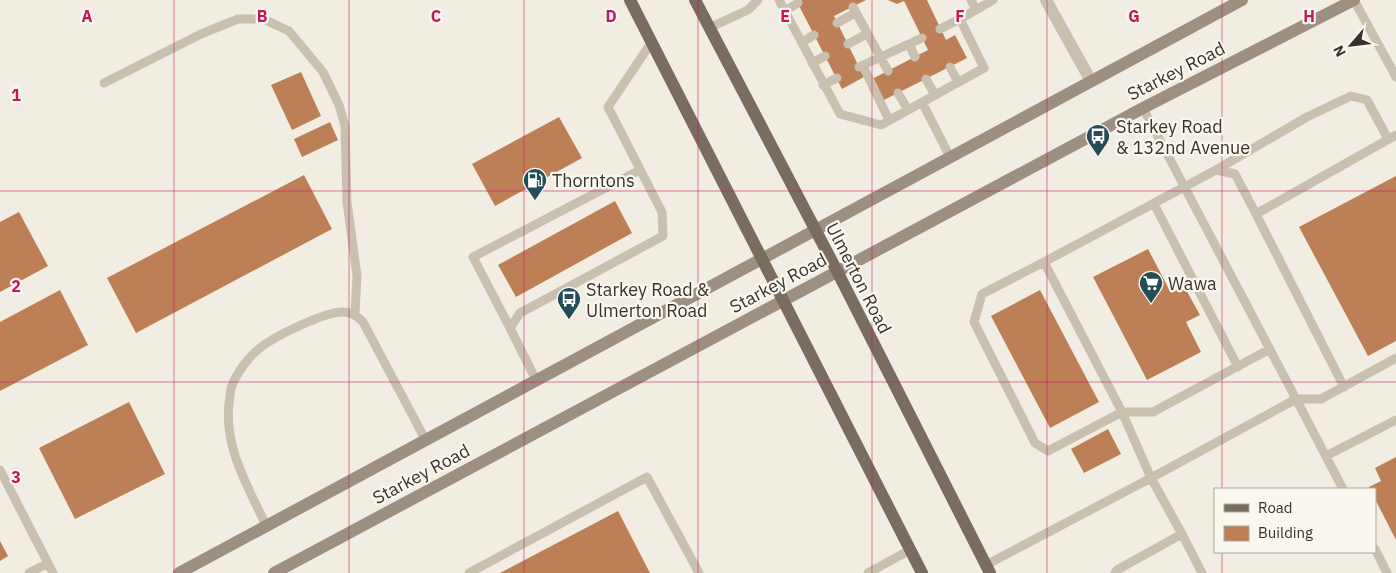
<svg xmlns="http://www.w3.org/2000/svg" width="1396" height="573" font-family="'IBM Plex Sans',sans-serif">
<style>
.building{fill:#bd7f56}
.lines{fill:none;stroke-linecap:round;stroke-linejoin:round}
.service{stroke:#cac0af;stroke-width:9}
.minor{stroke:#cac0af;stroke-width:12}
.secondary{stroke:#9e9080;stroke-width:12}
.primary{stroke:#7a6c5f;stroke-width:12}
.grid{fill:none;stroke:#c2185b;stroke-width:1;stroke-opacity:0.55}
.labels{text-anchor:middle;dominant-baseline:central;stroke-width:4.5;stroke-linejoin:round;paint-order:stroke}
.street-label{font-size:18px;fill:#39332c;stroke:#faf7ef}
.poi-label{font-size:18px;fill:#39332c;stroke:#faf7ef;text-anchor:start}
.grid-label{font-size:16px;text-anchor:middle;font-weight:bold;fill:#c2185b;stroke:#faf7ef;stroke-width:4.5;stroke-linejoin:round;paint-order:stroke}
</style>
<rect width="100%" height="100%" fill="#f2ede3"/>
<path class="building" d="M796,0H866L834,16L864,77L842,89Z
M888,0H927L946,40L955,35L967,58L882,101L872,79L928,50L904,1L897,4Z
M301,72L321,116L292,130L271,85Z
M559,117L582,158L495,206L472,164Z
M330,122L338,140L302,157L294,139Z
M304,175L332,229L136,333L107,278Z
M1396,176V341L1368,356L1299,227Z
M615,201L632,233L516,297L498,265Z
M19,212L48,266L0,292V222Z
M1148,249L1171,293L1184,286L1200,315L1186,322L1201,352L1147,380L1093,277Z
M60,290L88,345L0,391V322Z
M1040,290L1099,402L1050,428L991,316Z
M129,402L165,474L75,519L39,448Z
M1108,429L1121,454L1084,473L1071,449Z
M1396,457V540L1375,499V489H1370L1369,487L1381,481L1375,468Z
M618,511L650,573H500Z
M0,541L8,556L0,561Z"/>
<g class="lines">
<path class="service" d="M779,0L840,114L881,125L984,68L960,19L993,0
M971,0L976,10
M1354,0L1396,77
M853,7L888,71
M785,11L798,3
M837,23L855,13
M709,28L748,10L758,0
M940,29L960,19
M802,42L814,35
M848,44L867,34
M909,44L915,57
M812,63L825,56
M863,66L889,120
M859,67L922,38
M950,67L958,82
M926,79L935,95
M104,83L201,34L238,19H263L289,31L323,72L339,105L345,126L347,202L357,276L355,314
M823,85L837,78
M898,93L908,110
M922,102L950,157
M1216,170L1307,117L1351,96L1367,100L1388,139
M1154,204L1238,367
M1256,214L1396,135
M1044,262L982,294L974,322L1035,443L1048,451L1122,412H1153L1270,349
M510,328L473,257L640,170
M536,380L510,328L520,313L663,236L662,212L608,107L651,43
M1326,456L1396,420
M0,470L53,573
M1343,489L1296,399H1321L1396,358
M266,525C248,487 224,448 229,403C230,399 230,393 231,388C236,374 248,357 260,348C275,336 324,312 343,312C352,312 357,316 363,322L425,439
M1182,534L1151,478L1122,412L1044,262L1216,170L1235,174L1256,214L1344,387
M1375,549L1387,573
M986,565L1151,478L1296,399L1143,108
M29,573L48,563
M469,573L647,477L699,573
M868,573L910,550
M1115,573L1117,570L1182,534L1202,573"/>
<path class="minor" d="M1046,0L1091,81"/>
<path class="secondary" d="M179,573L1242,0
M274,573L1143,108L1354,0"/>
<path class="primary" d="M630,0L922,573
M695,0L837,271L990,573"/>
</g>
<path class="grid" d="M174,0V573M349,0V573M524,0V573M698,0V573M872,0V573M1047,0V573M1222,0V489M0,191H1396M0,382H1396M1222,552V573"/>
<defs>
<g id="bus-pin" transform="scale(1.25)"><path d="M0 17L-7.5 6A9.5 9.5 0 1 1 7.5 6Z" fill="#254d58" stroke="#faf7ef"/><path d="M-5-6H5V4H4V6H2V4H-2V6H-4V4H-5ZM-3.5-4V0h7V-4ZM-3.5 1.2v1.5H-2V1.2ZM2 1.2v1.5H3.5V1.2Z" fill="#fff"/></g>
<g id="fuel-pin" transform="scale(1.25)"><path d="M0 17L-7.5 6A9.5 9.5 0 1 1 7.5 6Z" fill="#254d58" stroke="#faf7ef"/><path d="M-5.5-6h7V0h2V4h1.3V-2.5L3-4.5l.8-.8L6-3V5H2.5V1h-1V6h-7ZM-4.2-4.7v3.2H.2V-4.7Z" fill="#fff"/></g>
<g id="supermarket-pin" transform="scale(1.25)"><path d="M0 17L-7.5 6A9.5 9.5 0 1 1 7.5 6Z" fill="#254d58" stroke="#faf7ef"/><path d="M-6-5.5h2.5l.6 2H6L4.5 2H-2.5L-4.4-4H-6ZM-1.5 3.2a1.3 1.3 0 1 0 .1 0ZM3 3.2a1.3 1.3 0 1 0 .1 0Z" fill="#fff"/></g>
</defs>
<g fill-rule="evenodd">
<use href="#bus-pin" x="1098" y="136"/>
<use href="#fuel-pin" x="535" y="180"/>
<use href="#supermarket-pin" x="1151" y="283"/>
<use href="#bus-pin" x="569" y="299"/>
</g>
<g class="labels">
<g class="street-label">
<text transform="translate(1176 71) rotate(-27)">Starkey Road</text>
<text transform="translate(859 278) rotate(63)">Ulmerton Road</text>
<text transform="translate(778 283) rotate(-28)">Starkey Road</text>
<text transform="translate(421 474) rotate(-28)">Starkey Road</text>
</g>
<g class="poi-label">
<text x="1116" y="126">Starkey Road<tspan x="1116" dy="21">&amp; 132nd Avenue</tspan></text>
<text x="552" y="180">Thorntons</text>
<text x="1168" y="283">Wawa</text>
<text x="586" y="289">Starkey Road &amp;<tspan x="586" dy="21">Ulmerton Road</tspan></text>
</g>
</g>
<g class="grid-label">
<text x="87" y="22">A</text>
<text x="262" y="22">B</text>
<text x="436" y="22">C</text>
<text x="611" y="22">D</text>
<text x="785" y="22">E</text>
<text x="960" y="22">F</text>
<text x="1134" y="22">G</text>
<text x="1309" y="22">H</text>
<text x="16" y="101">1</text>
<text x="16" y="292">2</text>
<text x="16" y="483">3</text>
</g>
<rect x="1214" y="488" width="162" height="65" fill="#faf7ef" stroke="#ada9a1"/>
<rect x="1224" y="504" width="25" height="8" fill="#7a6c5f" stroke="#ada9a1"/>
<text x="1258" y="513" font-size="15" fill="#39332c">Road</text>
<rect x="1224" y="526" width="25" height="15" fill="#bd7f56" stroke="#ada9a1"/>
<text x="1258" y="538" font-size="15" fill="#39332c">Building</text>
<g transform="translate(1351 45) rotate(242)" stroke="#faf7ef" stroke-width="4" paint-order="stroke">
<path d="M0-4L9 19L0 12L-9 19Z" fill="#39332c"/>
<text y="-8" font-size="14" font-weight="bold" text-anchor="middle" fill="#39332c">N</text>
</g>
</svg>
